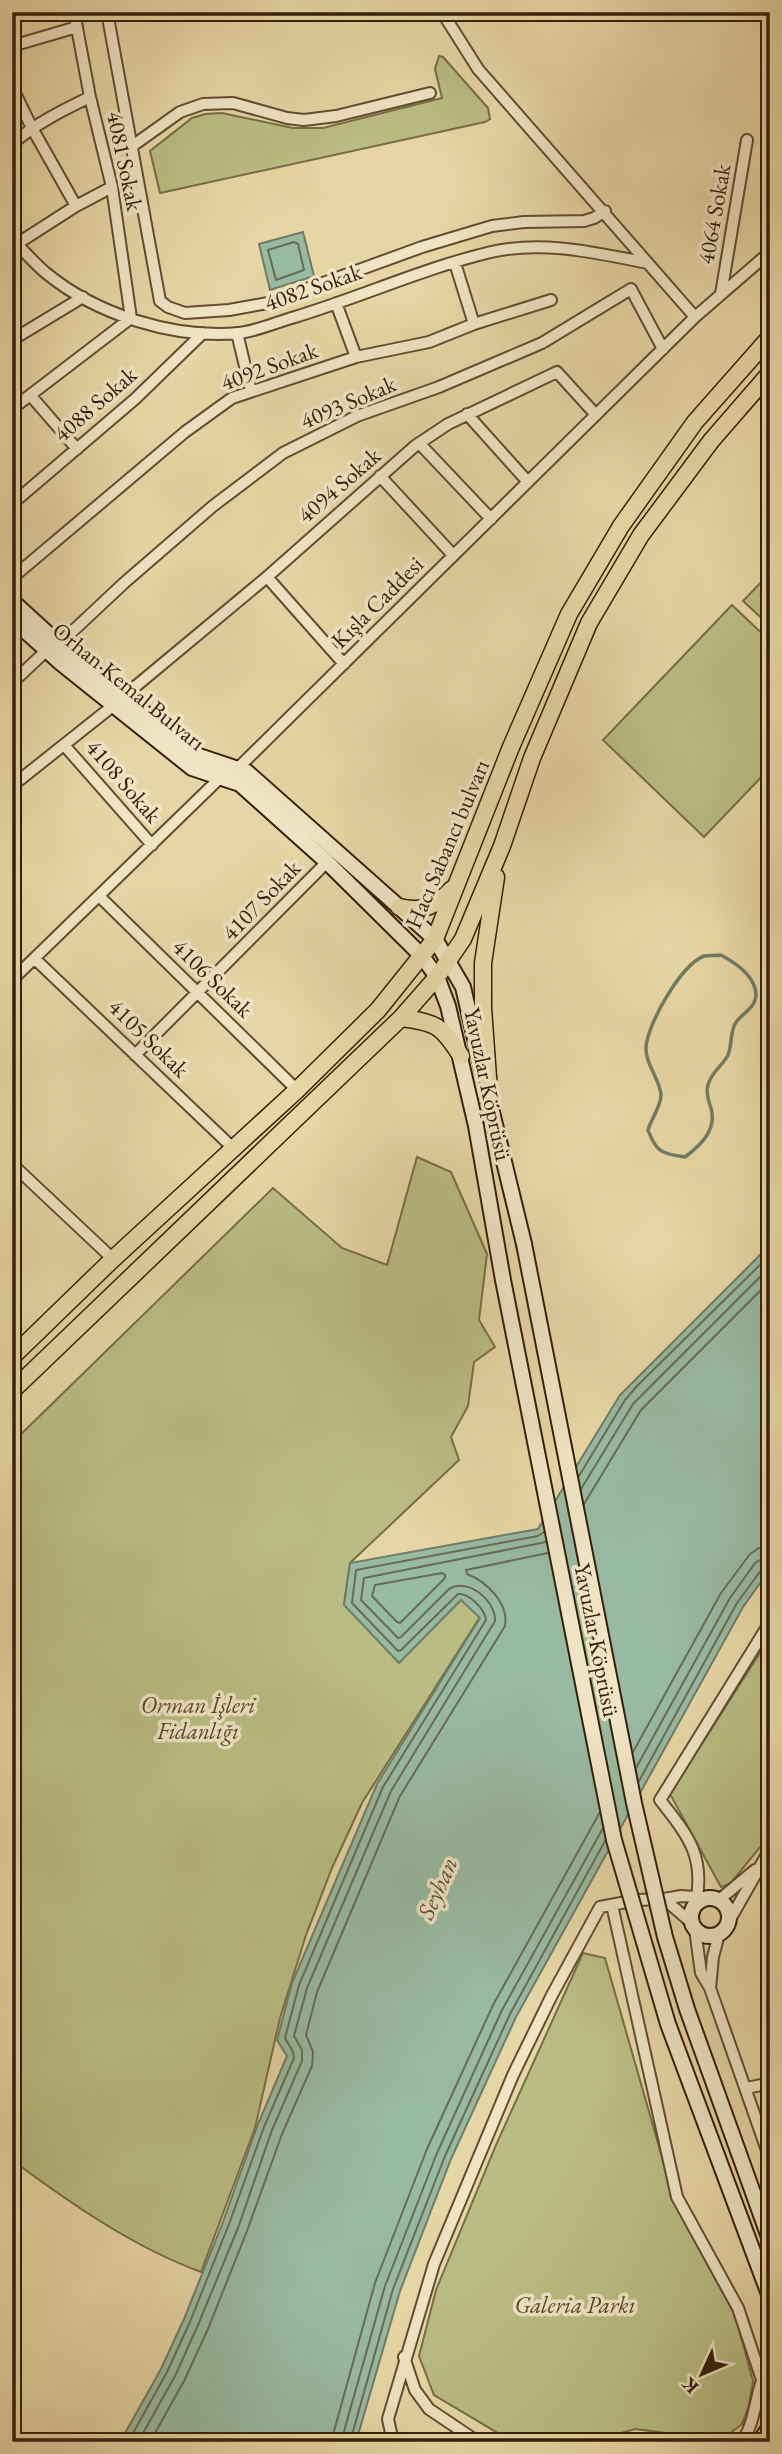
<svg xmlns="http://www.w3.org/2000/svg" width="782" height="2454" font-family="'EB Garamond',serif">
<style>
.green{fill:#b9bd83;stroke:#776e47;stroke-width:2}
.water{fill:#98baa1;stroke:#707c65;stroke-width:2}
.lines{fill:none;stroke-linecap:round;stroke-linejoin:round}
.shore{stroke:#666c56;stroke-width:2}
.stream{stroke:#707c65;stroke-width:3.5}
.street-casing{stroke:#624d32;stroke-width:14}
.secondary-casing{stroke:#351f0b;stroke-width:18}
.primary-casing{stroke:#351f0b;stroke-width:19}
.street{stroke:#efe4c4;stroke-width:10}
.secondary{stroke:#efe4c4;stroke-width:14}
.primary{stroke:#e7d6a5;stroke-width:16}
.secondary-bridge-casing{stroke:#351f0b;stroke-width:18;stroke-linecap:butt}
.secondary-bridge{stroke:#efe4c4;stroke-width:14}
.labels{text-anchor:middle;dominant-baseline:central;stroke-width:7;stroke-linejoin:round;paint-order:stroke}
.street-label{font-size:23px;fill:#351f0b;stroke:#efe4c4}
.park-label{font-size:23px;font-style:italic;fill:#564629;stroke:#efe4c4}
.water-label{font-size:24px;font-style:italic;fill:#534e38;stroke:#efe4c4}
</style>
<rect width="100%" height="100%" fill="#e7d6a5"/>
<filter id="stains"><feTurbulence type="fractalNoise" baseFrequency=".00286" numOctaves="4"/><feColorMatrix values="0 0 0 0 .2 0 0 0 0 .09 0 0 0 0 .02 0 0 0 .5 -.17"/></filter>
<radialGradient id="worn" r=".72"><stop offset=".6" stop-color="#630" stop-opacity="0"/><stop offset="1" stop-color="#630" stop-opacity=".3"/></radialGradient>
<path class="green" d="M439,56L443,57L488,108L490,119L485,122L160,193L150,151L192,118L205,114L222,113L293,128H323L442,98L435,69Z
M770,573V626L743,601Z
M732,605L770,641V768L704,837L603,740Z
M417,1157L451,1172L487,1254L479,1320L495,1347L474,1362L468,1406L451,1437L459,1460L350,1563L344,1605L461,1599L480,1617L362,1803L332,1868L306,1935L280,2018L255,2128L201,2272C133,2247 70,2203 12,2160V1443L273,1188L342,1248L387,1265Z
M770,1637V1835L730,1884L721,1887L670,1794Z
M583,1953L605,1958L676,2206L735,2315L753,2381L749,2405L742,2424L719,2442H688L666,2433L635,2429L590,2442H513L434,2395L419,2356L436,2290L496,2145Z"/>
<path class="water" d="M303,232L314,276L270,290L259,244Z
M770,1028V1090L761,1075L765,1056L761,1045L762,1037Z
M770,1245V1569L743,1607L516,2017L451,2159L400,2291L356,2442H120L161,2369L184,2319L223,2222L258,2124L287,2056L277,2040L292,1983L377,1784L480,1618L461,1600L399,1663L344,1605L350,1563L538,1529L620,1395Z"/>
<g class="lines">
<path class="shore" d="M294,242L298,244L304,270L276,280L268,250Z
M579,1476L625,1400L638,1385L770,1255
M581,1489L633,1404L770,1267
M584,1504L641,1410L770,1281
M442,1573L445,1575V1578L400,1623L397,1622L372,1596L375,1585Z
M633,1752L721,1593L750,1554L759,1548L770,1547
M636,1768L730,1598L755,1563L763,1558L770,1557
M639,1781L737,1603L762,1569L770,1566
M128,2442L167,2372L190,2322L229,2224L264,2127L294,2058L293,2052L285,2038L299,1985L383,1787L486,1620C485,1609 469,1593 458,1594L401,1650L398,1651L352,1603L356,1570L538,1536L544,1532
M138,2442L175,2376L198,2325L238,2228L272,2130L302,2061V2050L294,2036L307,1988L391,1791L495,1621C496,1601 468,1577 449,1589L401,1637L398,1638L361,1600L364,1578L546,1542
M150,2442L184,2381L208,2329L247,2231L282,2134L312,2066L313,2052L306,2035L317,1992L400,1796L505,1626C509,1603 487,1582 467,1574L466,1570L548,1553
M331,2442L375,2283L427,2149L493,2005L600,1812
M341,2442L385,2286L437,2153L502,2010L603,1828
M350,2442L393,2289L445,2156L510,2014L605,1841"/>
<path class="stream" d="M721,955C734,962 755,976 756,994C756,1009 741,1013 735,1024C730,1034 732,1045 728,1055C723,1065 713,1071 709,1082C705,1090 708,1100 711,1108C717,1130 701,1145 685,1157C662,1154 656,1152 648,1130C651,1119 662,1105 661,1094C659,1078 645,1063 646,1047C648,1023 681,965 704,956C709,955 716,956 721,955Z"/>
<g class="street-casing">
<path id="street" d="M107,12L160,301L168,307L185,313L229,310L268,303L422,247L492,226L524,222L584,221L594,218L605,211
M442,12L478,69L695,317
M12,46L77,27
M12,87L32,128L76,206
M12,144C35,124 63,110 90,97
M131,147L180,112L203,104L233,103L287,118L304,120L336,116L430,93
M12,239C23,250 34,263 46,273C97,315 174,339 239,333C257,331 277,322 295,317C361,297 424,268 491,252C544,240 596,253 648,263
M12,247L76,206L112,187
M455,263L474,324
M721,294L747,140
M336,303L356,357
M237,333L251,391
M12,340L83,297
M31,396L77,449
M12,409L131,318L112,187L90,97L74,12
M467,414L528,482
M419,443L491,519
M380,476L453,555
M12,504L135,399L203,333
M267,577L344,664
M12,578L185,432L232,398L356,357L429,342L474,324L551,300
M59,644L124,583L213,506L283,453L357,416L439,387L542,343L631,289L663,349
M12,683L47,650
M124,696L267,577L415,446L448,424L557,372L596,415
M64,745L152,845
M12,786L114,705
M99,896L297,1090
M35,959L234,1149
M12,980L221,777L237,769L695,317L770,252
M135,1055L327,862
M12,1164L113,1259
M719,1900L755,1870
M696,1904C705,1856 689,1837 660,1800L770,1622
M612,1905L677,2197L738,2308L761,2377
M692,1923L664,1899L681,1896L707,1898
M728,1923L770,1849
M695,1929L701,1973L710,1988L770,2159
M710,1988L713,1957L719,1934
M747,2088L770,2083
M404,2357L415,2390L429,2409L478,2442
M393,2442L388,2419L434,2264L513,2075L552,1995L600,1907L637,1900L664,1899
M742,2442C758,2418 754,2388 770,2365"/>
</g>
<g class="secondary-casing">
<path id="secondary" d="M12,601L70,654L199,756L247,772L435,939L463,987L483,1073
M12,619L62,664L192,768L240,784L327,862L422,956L437,977L448,1006L476,1126L503,1280
M488,1096L524,1244
M691 1917a19 19 0 1 1 38 0a19 19 0 1 1-38 0Z
M760,2442L770,2426"/>
</g>
<g class="primary-casing">
<path id="primary" d="M399,907C422,913 436,906 452,889
M401,1018C436,1022 442,1026 461,1056
M490,1105L483,1008V963L496,877
M12,1357L113,1259L297,1090L378,1010L435,939L511,747L569,614L621,526L695,422L770,337
M12,1391L401,1018L437,977L463,939L502,846L532,758L589,623L641,535L711,441L770,373"/>
</g>
<use href="#street" class="street"/>
<use href="#secondary" class="secondary"/>
<use href="#primary" class="primary"/>
<g class="secondary-bridge-casing">
<path id="secondary-bridge" d="M524,1244L634,1803L665,1937L687,2009L770,2240
M503,1280L614,1840L668,2024L770,2297"/>
</g>
<use href="#secondary-bridge" class="secondary-bridge"/>
</g>
<g class="labels">
<g class="street-label">
<text transform="translate(125 161) rotate(78)">4081 Sokak</text>
<text transform="translate(714 214) rotate(-80)">4064 Sokak</text>
<text transform="translate(313 287) rotate(-19)">4082 Sokak</text>
<text transform="translate(269 366) rotate(-20)">4092 Sokak</text>
<text transform="translate(348 402) rotate(-23)">4093 Sokak</text>
<text transform="translate(95 404) rotate(-41)">4088 Sokak</text>
<text transform="translate(339 485) rotate(-41)">4094 Sokak</text>
<text transform="translate(377 602) rotate(-45)">Kışla Caddesi</text>
<text transform="translate(129 686) rotate(39)">Orhan Kemal Bulvarı</text>
<text transform="translate(124 781) rotate(49)">4108 Sokak</text>
<text transform="translate(447 844) rotate(-67)">Hacı Sabancı bulvarı</text>
<text transform="translate(261 900) rotate(-46)">4107 Sokak</text>
<text transform="translate(213 978) rotate(44)">4106 Sokak</text>
<text transform="translate(149 1038) rotate(44)">4105 Sokak</text>
<text transform="translate(488 1084) rotate(78)">Yavuzlar Köprüsü</text>
<text transform="translate(597 1640) rotate(79)">Yavuzlar Köprüsü</text>
</g>
<g class="park-label">
<text x="198" y="1705">Orman İşleri<tspan x="198" dy="26">Fidanlığı</tspan></text>
<text x="575" y="2305">Galeria Parkı</text>
</g>
<g class="water-label">
<text transform="translate(437 1888) rotate(-66)">Seyhan</text>
</g>
</g>
<rect width="782" height="2454" fill="none" stroke="#e7d6a5" stroke-width="42"/>
<rect x="14" y="14" width="754" height="2426" fill="none" stroke="#351f0b" stroke-width="3.5"/>
<rect x="21" y="21" width="740" height="2412" fill="none" stroke="#351f0b" stroke-width="2"/>
<g transform="translate(702 2374) rotate(226)" stroke="#efe4c4" stroke-width="5" paint-order="stroke">
<path d="M0-5L12 26L0 18L-12 26Z" fill="#351f0b"/>
<text y="-10" font-size="19" font-weight="bold" text-anchor="middle" fill="#351f0b">K</text>
</g>
<rect width="100%" height="100%" filter="url(#stains)"/>
<rect width="100%" height="100%" fill="url(#worn)"/>
</svg>
